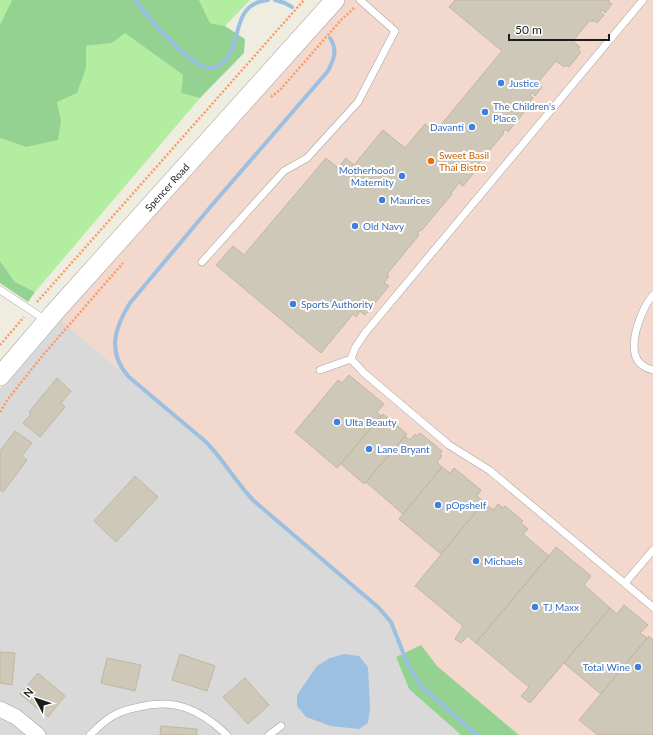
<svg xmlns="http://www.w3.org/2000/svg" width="653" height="735" font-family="Lato,sans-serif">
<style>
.residential{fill:#dad9d9}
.commercial{fill:#f2d8cd}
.grass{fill:#b3eea0}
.forest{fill:#94d291}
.water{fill:#9cc0e1}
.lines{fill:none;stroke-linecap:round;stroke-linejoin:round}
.stream{stroke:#9cc0e1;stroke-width:4}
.building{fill:#cec8b9;stroke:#c1b7a1}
.service-casing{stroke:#a3a3a3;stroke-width:8}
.minor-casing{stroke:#a3a3a3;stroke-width:16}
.tertiary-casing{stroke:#a3a3a3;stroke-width:20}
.path{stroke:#ff9861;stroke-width:2.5;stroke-dasharray:2 2;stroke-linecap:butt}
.service{stroke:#fff;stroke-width:7}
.minor{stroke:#fff;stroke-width:15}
.tertiary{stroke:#fff;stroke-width:19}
.shop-dot{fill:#3f7fe0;stroke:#fff;stroke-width:1.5}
.food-dot{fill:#e8710a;stroke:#fff;stroke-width:1.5}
.labels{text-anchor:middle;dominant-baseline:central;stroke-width:4;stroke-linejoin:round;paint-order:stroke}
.shop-label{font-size:10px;fill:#366cbe;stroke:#fff;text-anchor:start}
.food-label{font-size:10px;fill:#c56008;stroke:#fff;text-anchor:start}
.street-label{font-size:10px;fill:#1c1c1c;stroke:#fff}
</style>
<rect width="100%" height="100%" fill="#eeede0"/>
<path class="residential" d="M53,314L206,442L214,450L247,494L254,501L379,608L391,622L404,653L396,657L409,689L461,735H0V389Z"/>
<path class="commercial" d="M335,0H653V735H519L436,666L421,645L404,653L391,622L379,608L254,501L240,486L214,450L206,442L53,314Z"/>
<path class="grass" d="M0,0H12L0,27Z
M199,0H250L225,26L210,23Z
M124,32L183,75L181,93L200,98L35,292L15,282L0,261V138L26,147L61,120L57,102L86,68V46L112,43Z"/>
<path class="forest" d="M12,0H199L210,23L225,26L245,39L244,53L200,98L181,93L183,75L125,33L112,43L86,46V68L77,93L57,102L61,120L58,140L26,147L0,138V25Z
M0,261L15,282L35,292L28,302L0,283Z
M421,645L437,666L519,735H461L409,689L396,657Z"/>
<path class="water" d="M344,654L359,656L368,667L370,708L368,723L359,729L331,726L306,717L297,706V695L317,666L330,658Z"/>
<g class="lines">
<path class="stream" d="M135,0C147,16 191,69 211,68C217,68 223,63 227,58C242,39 232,4 268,0
M275,0L285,3L292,7
M330,38C338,50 334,59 328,71L212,205L130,303C114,328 107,353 129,377L206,442C224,460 236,483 254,501L379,608L391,622L408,665L422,687L477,735"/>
</g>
<path class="building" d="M455,0H610L608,2L612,4L605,13L602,10L600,12L604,15L597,23L593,20L592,22L590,20L573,41L580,47L578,50L581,52L569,67L566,65L564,67L556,61L539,81L541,83L539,85L542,87L535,96L532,93L530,95L533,98L526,107L523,104L521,106L523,108L521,110L524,112L517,121L514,118L512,121L515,123L508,132L505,129L503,132L504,133L476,167L472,164L469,168L471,169L470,171L473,174L463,186L459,183L451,193L452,194L421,231L420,230L417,234L419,235L387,274L389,276L384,283L389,286L365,315L360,311L356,317L353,314L321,353L216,265L233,246L244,255L326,158L338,168L346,158L354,165L383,130L405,148L425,124L435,132L502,51L449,7Z
M349,375L384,404L377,412L381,416L337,468L295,432L338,380L342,383Z
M57,378L71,391L61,403L65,407L40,437L23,423L31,414L29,412Z
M383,414L407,434L364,484L341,464Z
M15,431L32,443L22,456L27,460L3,492L0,490V451Z
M420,433L442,451L440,455L442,456L437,462L442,467L403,514L366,482L405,436L410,440L415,434L417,436Z
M442,467L450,473L454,468L481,490L477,496L484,502L441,554L399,519Z
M135,476L158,497L116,542L94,521Z
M484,502L493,510L498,504L503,508L505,506L523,521L521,523L528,529L523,534L549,556L476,643L468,636L461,643L455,639L463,626L415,586Z
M556,547L591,576L584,585L610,608L530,703L521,696L529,687L476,643Z
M624,605L648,625L640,633L647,638L601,694L564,663L610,608L617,614Z
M649,636L653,640V735H598L579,720Z
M0,652L15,653L12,685L0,683Z
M180,654L215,666L207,691L172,680Z
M107,658L141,665L135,691L101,683Z
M38,673L65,696L48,717L20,694Z
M245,678L269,705L248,724L223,697Z
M161,726L197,729V735H160Z"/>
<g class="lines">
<g class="service-casing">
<path id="service" d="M643,0L365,333L355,348L351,359L364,373L449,445L489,470L500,479L653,607
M202,262L284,171L307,158L358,102L395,31L360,0
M0,290L47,321
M653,295C642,308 631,337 635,354C637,363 645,368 653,370
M320,370L351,359
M625,583L653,550
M90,735C96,729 103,722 111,717C119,712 129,709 139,707C175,698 201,710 227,735
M269,735L281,726"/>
</g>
<g class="minor-casing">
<path id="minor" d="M0,709L16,717L38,735"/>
</g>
<g class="tertiary-casing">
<g id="tertiary">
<path id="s1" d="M0,376L53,314L335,0"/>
</g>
</g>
<path class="path" d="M271,97L280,90L341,20L355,7
M37,302L304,0
M0,345L24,317
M0,412L8,399L43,355L123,263"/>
<use href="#service" class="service"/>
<use href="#minor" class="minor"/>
<use href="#tertiary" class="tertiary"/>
</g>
<g class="shop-dot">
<circle cx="501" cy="83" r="4"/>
<circle cx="485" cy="112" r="4"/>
<circle cx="472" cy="127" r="4"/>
<circle cx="402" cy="176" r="4"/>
<circle cx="382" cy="200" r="4"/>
<circle cx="355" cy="226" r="4"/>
<circle cx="293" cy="304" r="4"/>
<circle cx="337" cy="422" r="4"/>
<circle cx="369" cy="449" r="4"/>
<circle cx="438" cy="505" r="4"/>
<circle cx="476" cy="561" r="4"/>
<circle cx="535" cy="607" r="4"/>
<circle cx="638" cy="667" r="4"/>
</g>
<circle class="food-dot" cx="431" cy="161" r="4"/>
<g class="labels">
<g class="shop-label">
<text x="509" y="83">Justice</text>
<text x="493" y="106">The Children's<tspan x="493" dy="12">Place</tspan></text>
<text x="464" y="127" text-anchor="end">Davanti</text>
<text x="394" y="170" text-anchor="end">Motherhood<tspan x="394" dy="12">Maternity</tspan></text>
<text x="390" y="200">Maurices</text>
<text x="363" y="226">Old Navy</text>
<text x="301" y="304">Sports Authority</text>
<text x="345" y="422">Ulta Beauty</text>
<text x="377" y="449">Lane Bryant</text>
<text x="446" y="505">pOpshelf</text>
<text x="484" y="561">Michaels</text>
<text x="543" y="607">TJ Maxx</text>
<text x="630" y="667" text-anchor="end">Total Wine</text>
</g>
<g class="food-label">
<text x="439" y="155">Sweet Basil<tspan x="439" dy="12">Thai Bistro</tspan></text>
</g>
<g class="street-label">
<text stroke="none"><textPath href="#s1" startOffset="252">Spencer Road</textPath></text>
</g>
</g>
<g transform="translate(36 699) rotate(310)" stroke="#ffffff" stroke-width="3" paint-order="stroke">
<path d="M0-3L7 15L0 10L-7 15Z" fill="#1c1c1c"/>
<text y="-6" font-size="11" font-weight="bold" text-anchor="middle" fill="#1c1c1c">N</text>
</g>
<path d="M509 34v6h100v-6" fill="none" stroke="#1c1c1c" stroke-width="2"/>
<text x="515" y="34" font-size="12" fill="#1c1c1c" stroke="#ffffff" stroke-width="3" paint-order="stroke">50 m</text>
</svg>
